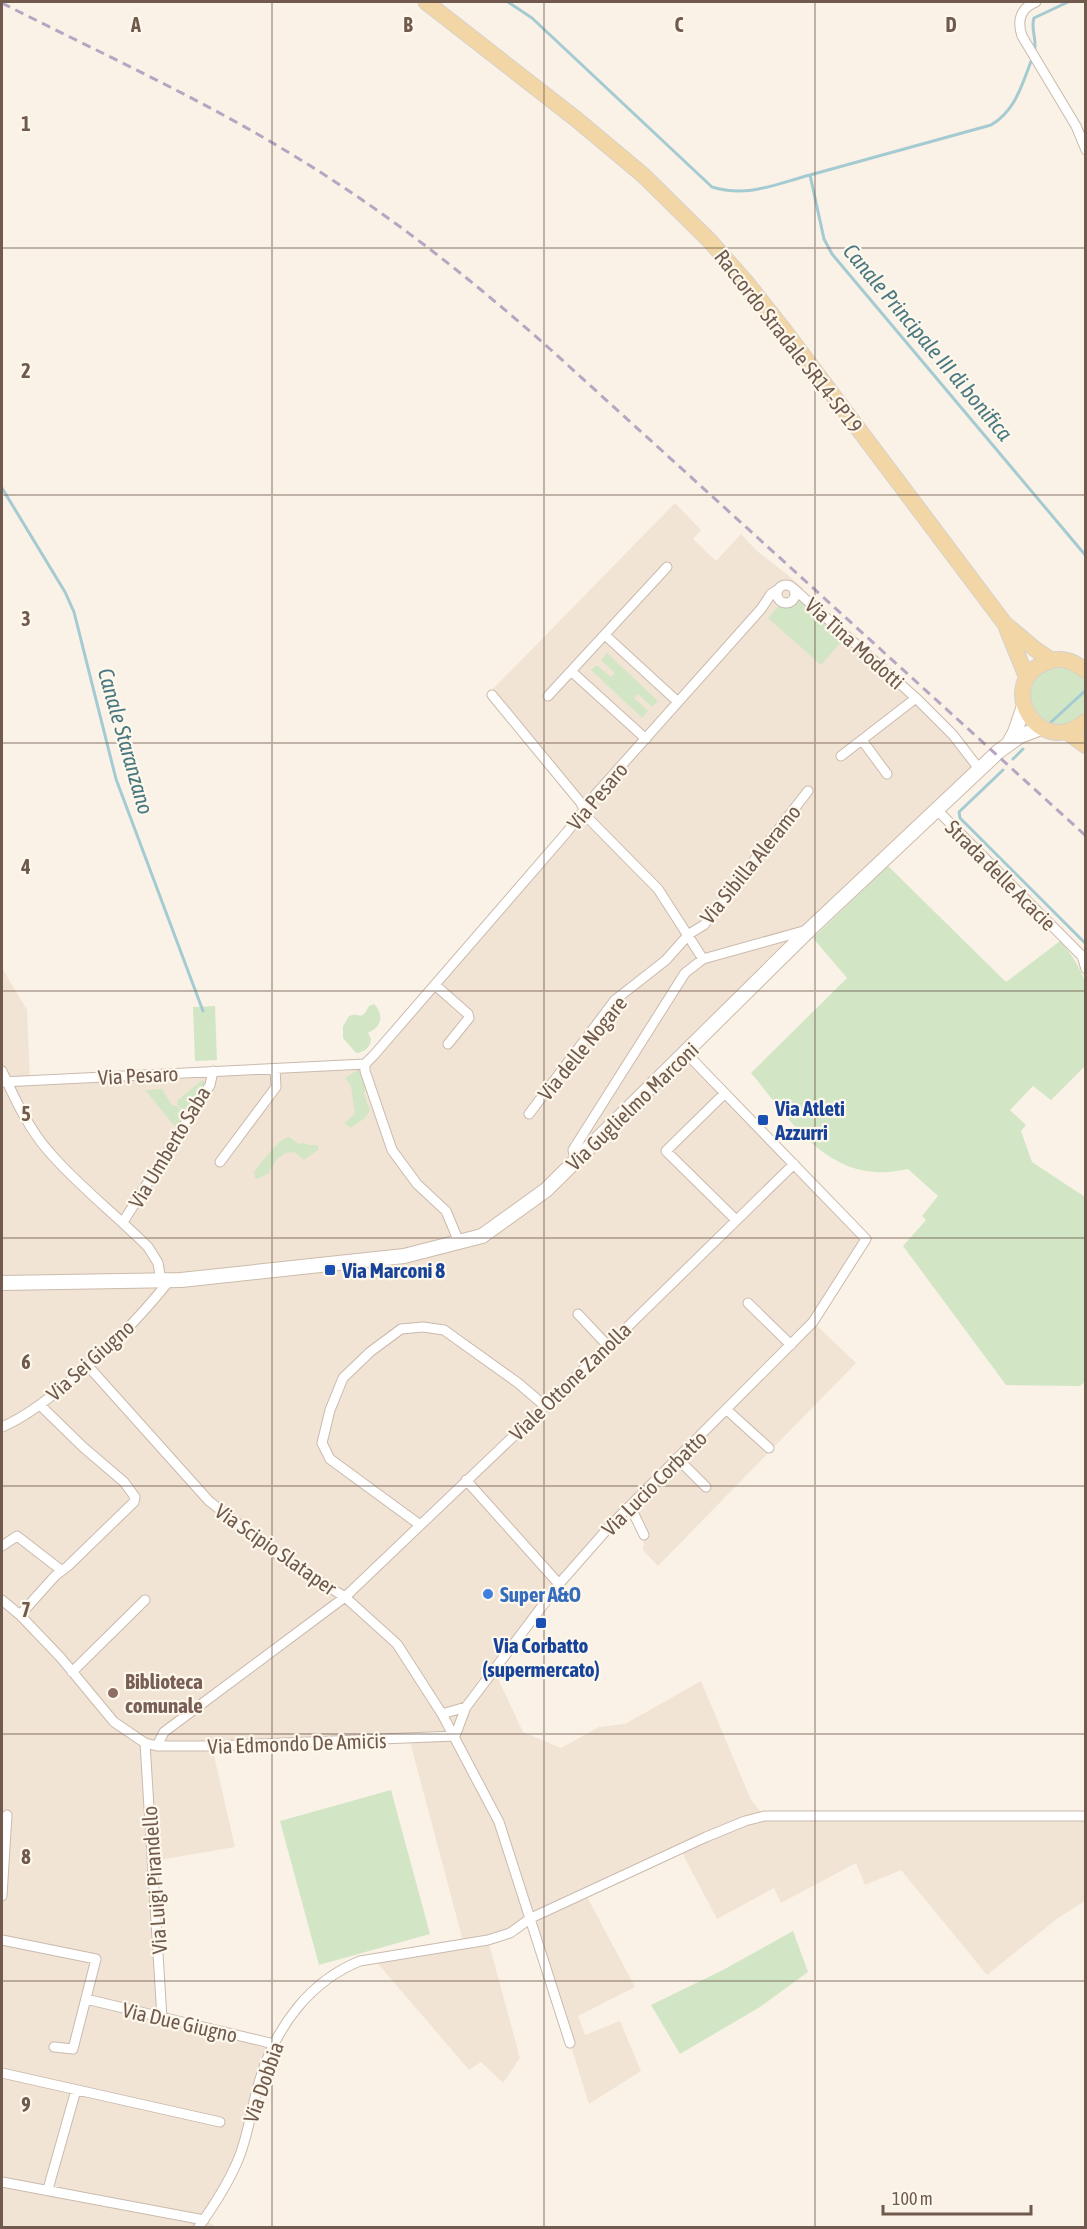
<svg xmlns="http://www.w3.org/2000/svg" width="1087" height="2229" font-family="'Asap Condensed',sans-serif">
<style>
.residential{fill:#f1e4d5}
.green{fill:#d2e6c6}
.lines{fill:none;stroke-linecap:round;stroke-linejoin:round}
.stream{stroke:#a4cad2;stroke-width:3}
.street-casing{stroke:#cabaad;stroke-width:11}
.secondary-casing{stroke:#cdbbab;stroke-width:16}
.primary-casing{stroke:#d7d1cd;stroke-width:17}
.street{stroke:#fff;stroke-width:9}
.secondary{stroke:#fff;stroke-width:14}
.primary{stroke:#f2d6a5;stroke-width:15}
.rail{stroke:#b5a6c2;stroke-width:3;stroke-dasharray:9 6;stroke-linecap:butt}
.grid{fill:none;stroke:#705a4d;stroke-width:1.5;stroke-opacity:0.55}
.transit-dot{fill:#1a4fb4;stroke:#fdf7ec;stroke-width:2}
.shop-dot{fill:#3f7fe0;stroke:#fdf7ec;stroke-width:2}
.education-dot{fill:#8d6e63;stroke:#fdf7ec;stroke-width:2}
.labels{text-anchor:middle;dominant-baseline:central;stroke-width:4.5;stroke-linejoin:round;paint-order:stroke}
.street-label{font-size:21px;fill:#705a4d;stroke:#fdf7ec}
.transit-label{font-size:21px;font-weight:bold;fill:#164399;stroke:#fdf7ec;text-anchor:start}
.shop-label{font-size:21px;font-weight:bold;fill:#366cbe;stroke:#fdf7ec;text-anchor:start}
.education-label{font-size:21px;font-weight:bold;fill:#785e54;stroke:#fdf7ec;text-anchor:start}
.water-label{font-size:22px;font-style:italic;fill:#497881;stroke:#fdf7ec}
.grid-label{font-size:20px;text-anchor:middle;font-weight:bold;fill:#705a4d;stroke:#fdf7ec;stroke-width:4.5;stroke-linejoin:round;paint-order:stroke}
</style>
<rect width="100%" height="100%" fill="#faf2e6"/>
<path class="residential" d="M675,503L701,530L693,539L716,561L741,534L757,551L784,572L803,588L800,593L916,698L980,770L687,1053L866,1239L813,1322L856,1363L658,1566L643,1550L644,1535L630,1506L610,1526L494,1670L523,1732L561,1748L599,1727L625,1724L701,1681L751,1800L764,1816H1085V1901L1058,1918L987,1975L901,1870L865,1885L856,1863L781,1903L774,1888L717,1919L680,1849L585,1893L635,1987L578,2016L585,2035L620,2021L641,2071L589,2104L531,1919L488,1940L520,2058L503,2083L481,2062L469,2070L374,1959L464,1945L409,1738L212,1747L235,1847L153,1861L162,2017L274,2044L238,2159L204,2220L217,2227H2V968L27,1010L30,1080L365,1064L585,811L492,695V690Z"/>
<path class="green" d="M798,598L843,640L821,665L768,618L780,604L791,605Z
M607,653L658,701L652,707L638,694L634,698L648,711L642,718L591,670L597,665L611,677L615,673L601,660Z
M1062,664L1085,680C1085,689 1087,704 1084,712C1075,730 1047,728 1036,714C1031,709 1030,699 1029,692L1039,672Z
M888,866L1006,982L1060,941C1072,954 1080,967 1086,985L1085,1066L1051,1100L1033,1086L1010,1110L1026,1125L1021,1131L1032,1162L1085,1197L1086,1381L1080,1386L1006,1385L903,1246L926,1220L922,1216L938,1196L908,1169C897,1171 886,1173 875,1172C818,1168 785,1113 751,1073L847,978L813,938Z
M374,1004C385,1015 381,1027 368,1033L371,1039C371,1046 364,1053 356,1053L343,1038V1026L349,1016C361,1011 360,1023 369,1006Z
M215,1006L217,1060L195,1061L193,1007Z
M359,1069L363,1072L366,1086L364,1094L370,1110L365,1118L351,1128L344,1123L355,1114L351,1086L345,1078Z
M202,1080L205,1082L204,1086L186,1114L177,1104L178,1100Z
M162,1089L172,1105L177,1106L186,1117L177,1129L145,1090Z
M289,1137L299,1144L302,1143L310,1145H318L319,1149L304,1160L294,1152L285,1153L276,1160L269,1173L258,1179L255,1178L254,1172C261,1163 278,1139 289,1137Z
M391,1790L430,1934L319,1965L280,1821Z
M793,1931L808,1972L760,2007L680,2054L651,2005L723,1970Z"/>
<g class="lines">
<path class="stream" d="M508,2L532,18L712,187C748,198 775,184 810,175L824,239L832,254L1086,556
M1034,53C1038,40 1030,29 1034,18L1068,2
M810,175L991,125C1016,110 1022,84 1032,59
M2,488L65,592L74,612L116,779L203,1011
M1049,724L1086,690
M1013,759L1023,749
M1003,770L959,812L960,818L1086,944"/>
<g class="street-casing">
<path id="street" d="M1036,2C1020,8 1017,21 1022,36L1076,126L1086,150
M777 594a9 9 0 1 1 18 0a9 9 0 1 1-18 0Z
M793,588L916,698L953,735L980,770
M605,635L678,702
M571,671L646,739
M492,695L581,803L587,817L658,889L703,959
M548,696L667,567
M862,740L887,774
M841,756L916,698
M938,811L1082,956L1086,969
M435,985L468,1014L469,1018L448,1044
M365,1064V1071L392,1150L417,1184L446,1211L459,1242
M2,1071C15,1099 29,1130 51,1154C79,1186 117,1216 148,1247L158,1263L161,1281
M2,1082L365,1064L374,1055L567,832L596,794L761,609L771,594L777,590
M725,1093L666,1151L736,1220
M529,1114L615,1000L666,960L689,934L704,925L808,791
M575,1161L573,1150L685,973L703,959L807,930
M220,1162L276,1087L275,1069
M123,1222L210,1085L213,1071
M748,1303L791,1345
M578,1314L608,1346
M88,1366L209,1501L282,1558L345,1597L397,1644L442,1714L499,1822L570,2043
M727,1410L769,1448
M2,1427C25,1417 44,1402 64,1386C103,1355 138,1320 169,1281
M677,1458L706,1487
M466,1480L559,1584
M630,1506L644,1535
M420,1525L330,1459L322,1443L330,1410L343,1378L370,1352L401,1329L423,1327L444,1330L518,1383L545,1406
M2,1546L17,1536L61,1570
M2,1600L20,1615L61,1658L114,1722L145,1743L157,1746H212L455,1736
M20,1615L55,1576L68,1566L134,1502L135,1497L124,1482L83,1447L40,1405
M72,1672L145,1600
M442,1714L466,1707
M455,1736L466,1707L559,1584L610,1526L813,1322L866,1239L686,1053
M145,1743L162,2018
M157,1746L164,1732L345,1597L608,1346L794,1164
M2,1896L7,1815
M2,1940L96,1959L73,2049L54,2047
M86,1999L274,2044
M2,2073L220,2122
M2,2182L204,2220
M48,2189L76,2090
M198,2228C213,2207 228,2184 238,2160C249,2134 252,2103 261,2076C277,2026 310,1981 360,1961L488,1940L510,1933L531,1918L706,1837L745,1821L764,1816H1086"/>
</g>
<g class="secondary-casing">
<path id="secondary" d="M1009,743L1015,732L1024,706
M2,1283L181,1280L404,1256L482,1236L546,1190L809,930L999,751L1020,736L1041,728"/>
</g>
<g class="primary-casing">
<path id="primary" d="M426,2L576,119L643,175L709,240L746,282L784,330L1005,624L1035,649L1051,660
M1007,629L1027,678
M1086,671C1074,661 1061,656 1047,662C993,682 1039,762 1086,721
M1067,732L1086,746"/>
</g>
<use href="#street" class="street"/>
<use href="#secondary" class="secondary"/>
<use href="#primary" class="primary"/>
<path class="rail" d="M2,3C100,53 202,99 296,157C388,213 470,278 550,349L1086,836"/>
</g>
<path class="grid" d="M272,2V2228M544,2V2228M815,2V2228M2,248H1086M2,495H1086M2,743H1086M2,991H1086M2,1238H1086M2,1486H1086M2,1734H1086M2,1981H1086"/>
<g class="transit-dot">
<rect x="757" y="1114" width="12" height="12" rx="3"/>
<rect x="324" y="1264" width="12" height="12" rx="3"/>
<rect x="535" y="1617" width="12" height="12" rx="3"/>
</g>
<circle class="shop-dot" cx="488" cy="1594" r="6"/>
<circle class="education-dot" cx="113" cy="1693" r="6"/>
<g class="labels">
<g class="street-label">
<text transform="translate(789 341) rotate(52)">Raccordo Stradale SR14-SP19</text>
<text transform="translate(855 643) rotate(42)">Via Tina Modotti</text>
<text transform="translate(597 796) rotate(-50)">Via Pesaro</text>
<text transform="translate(750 864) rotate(-51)">Via Sibilla Aleramo</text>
<text transform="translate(1001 875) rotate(45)">Strada delle Acacie</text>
<text transform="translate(582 1048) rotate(-51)">Via delle Nogare</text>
<text transform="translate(138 1075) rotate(-3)">Via Pesaro</text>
<text transform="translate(632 1106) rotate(-44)">Via Guglielmo Marconi</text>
<text transform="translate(169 1147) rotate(-59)">Via Umberto Saba</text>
<text transform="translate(90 1360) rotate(-42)">Via Sei Giugno</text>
<text transform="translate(570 1381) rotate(-44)">Viale Ottone Zanolla</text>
<text transform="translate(654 1483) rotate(-45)">Via Lucio Corbatto</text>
<text transform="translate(276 1549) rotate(35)">Via Scipio Slataper</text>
<text transform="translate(297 1743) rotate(-2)">Via Edmondo De Amicis</text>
<text transform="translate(154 1880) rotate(-94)">Via Luigi Pirandello</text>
<text transform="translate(180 2022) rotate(13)">Via Due Giugno</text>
<text transform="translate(263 2082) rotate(-71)">Via Dobbia</text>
</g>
<g class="transit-label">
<text x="775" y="1108">Via Atleti<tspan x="775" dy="24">Azzurri</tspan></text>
<text x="342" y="1270">Via Marconi 8</text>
<text x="541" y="1645" text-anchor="middle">Via Corbatto<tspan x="541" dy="24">(supermercato)</tspan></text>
</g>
<g class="shop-label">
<text x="500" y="1594">Super A&amp;O</text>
</g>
<g class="education-label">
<text x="125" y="1681">Biblioteca<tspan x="125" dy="24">comunale</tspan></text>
</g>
<g class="water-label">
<text transform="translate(928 342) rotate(50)">Canale Principale III di bonifica</text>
<text transform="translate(126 741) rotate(74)">Canale Staranzano</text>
</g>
</g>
<g class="grid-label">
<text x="136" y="32">A</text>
<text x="408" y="32">B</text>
<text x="679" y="32">C</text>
<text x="951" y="32">D</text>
<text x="26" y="131">1</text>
<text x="26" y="378">2</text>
<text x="26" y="626">3</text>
<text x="26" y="874">4</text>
<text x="26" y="1121">5</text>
<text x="26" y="1369">6</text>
<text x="26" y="1617">7</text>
<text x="26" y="1864">8</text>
<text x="26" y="2112">9</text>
</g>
<rect width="1087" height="2229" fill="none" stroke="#705a4d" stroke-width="6"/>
<path d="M883 2205v9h148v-9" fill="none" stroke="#705a4d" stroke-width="3"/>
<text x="892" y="2205" font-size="18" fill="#705a4d" stroke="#fdf7ec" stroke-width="4.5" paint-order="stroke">100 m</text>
</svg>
